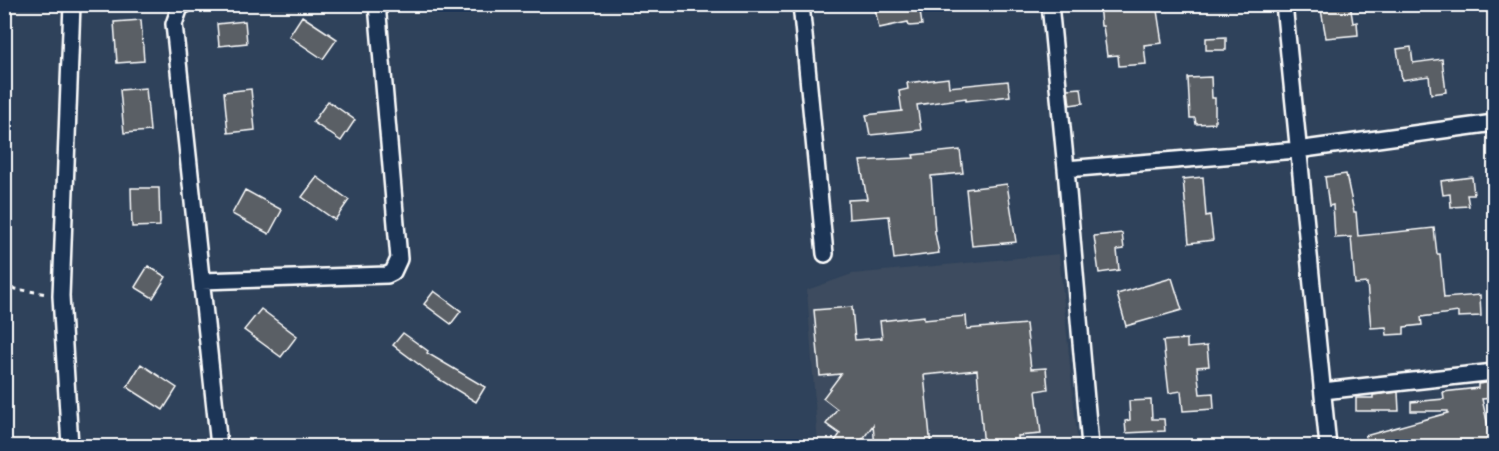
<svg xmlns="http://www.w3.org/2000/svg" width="1499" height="451" font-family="'Patrick Hand',sans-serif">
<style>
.built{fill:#3c4b5e}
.building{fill:#5a5f65;stroke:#fff;stroke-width:1.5}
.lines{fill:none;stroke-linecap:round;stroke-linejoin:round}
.street-casing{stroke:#fff;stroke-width:20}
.path{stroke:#fff;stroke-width:3;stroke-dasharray:4.5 4.5;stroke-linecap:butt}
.street{stroke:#1d3557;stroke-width:15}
</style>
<rect width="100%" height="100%" fill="#2f425b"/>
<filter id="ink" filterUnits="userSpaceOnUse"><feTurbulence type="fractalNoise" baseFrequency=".0167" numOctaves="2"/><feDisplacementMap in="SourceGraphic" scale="12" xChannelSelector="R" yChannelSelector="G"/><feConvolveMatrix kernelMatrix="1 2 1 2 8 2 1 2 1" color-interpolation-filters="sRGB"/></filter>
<g filter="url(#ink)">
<path class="built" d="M1059,254L1078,446H818L807,290L852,274Z"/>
<path class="building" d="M874,4H919L922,25L909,26L908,22L879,28Z
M1099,4H1156L1162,43L1144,45L1146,64L1119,66L1118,55L1107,56L1103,26H1101Z
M1320,4H1350L1353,23L1357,22L1358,35L1326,38Z
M302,16L337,39L323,59L289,36Z
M141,20L144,61L117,63L114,22Z
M245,21L247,43L219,46L217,24Z
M1226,37V50H1206V38Z
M1411,47L1413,63L1442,59L1446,92L1431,94L1429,76L1402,80L1397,49Z
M1211,77L1212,98H1215V123L1196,124L1195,118H1190L1188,78Z
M948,78L949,87L1008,81L1010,96L966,101V98L917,105L921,130L870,135L866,115L902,111L899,91L908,89L907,83Z
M146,88L150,131L124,133L120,90Z
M1081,88L1083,103L1070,105L1068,89Z
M251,89L255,130L228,133L224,92Z
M328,101L355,120L341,141L313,122Z
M960,150L963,173L931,176L935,233L939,253L894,259L889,216L849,219L848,200L867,199L860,161L914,158L913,155Z
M1346,174L1354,212H1356L1358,236L1434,228L1437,254H1440L1444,298L1480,295L1481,316L1458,317V312L1421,317L1422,325L1404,327V334L1387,335L1386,327L1371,328L1367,283L1355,284L1351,237L1335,238L1333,205L1329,206L1325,177Z
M317,177L349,200L335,220L302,197Z
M1203,177L1206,216L1210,215L1213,240L1189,243L1183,179Z
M1472,177L1474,195H1467L1469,206L1451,207L1450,194L1443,195L1441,181Z
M1007,184L1016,242L972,246L966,189Z
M131,188H159L160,226L132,227Z
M245,190L282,210L269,234L232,214Z
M1122,233L1124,249L1117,250L1119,270L1099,273L1094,236Z
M148,266L166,277L153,298L135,287Z
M1172,278L1182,310L1126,326L1117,294Z
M434,291L461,311L451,324L424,304Z
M852,307L855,340L882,338L880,321L924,316V320L966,316L967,329L1026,324L1031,369L1046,368L1048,389L1036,391L1041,434L1018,436L1019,447H984L977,370L924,375L931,447H875L873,425L857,447H831L840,434L826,424L837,409L823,398L841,374L820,376L814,310Z
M261,309L297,336L281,357L244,330Z
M403,333L428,351L427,353L485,387L476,402L437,378L393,345Z
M1187,339V348L1207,346L1209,366L1197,367L1200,394L1213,393L1214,409L1183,411L1181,391L1169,393L1163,341Z
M141,364L177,388L163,410L127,387Z
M1494,382V398L1482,399L1488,426L1490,447H1369L1365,436L1448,413V411H1411V402L1444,399L1443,392L1478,388V384Z
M1398,392L1399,411H1356V398H1373V395Z
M1151,400L1152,419H1164L1165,431L1126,433L1125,421L1130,420L1129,401Z"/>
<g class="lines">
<g class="street-casing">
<path id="street" d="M186,4L180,7L174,24L219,446
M801,4L825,254
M1050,4L1066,169L1090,446
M1284,4L1328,446
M1066,169L1297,150L1494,123
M202,281L387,275L393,272L399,259L377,4
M1323,391L1494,372
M70,446L61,296L72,4"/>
</g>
<path class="path" d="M4,287L47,294"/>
<use href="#street" class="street"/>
</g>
</g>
<rect width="1499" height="451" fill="none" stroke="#1d3557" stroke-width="24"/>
<rect x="12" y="12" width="1475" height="427" fill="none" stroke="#fff" stroke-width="2" filter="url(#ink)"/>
</svg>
